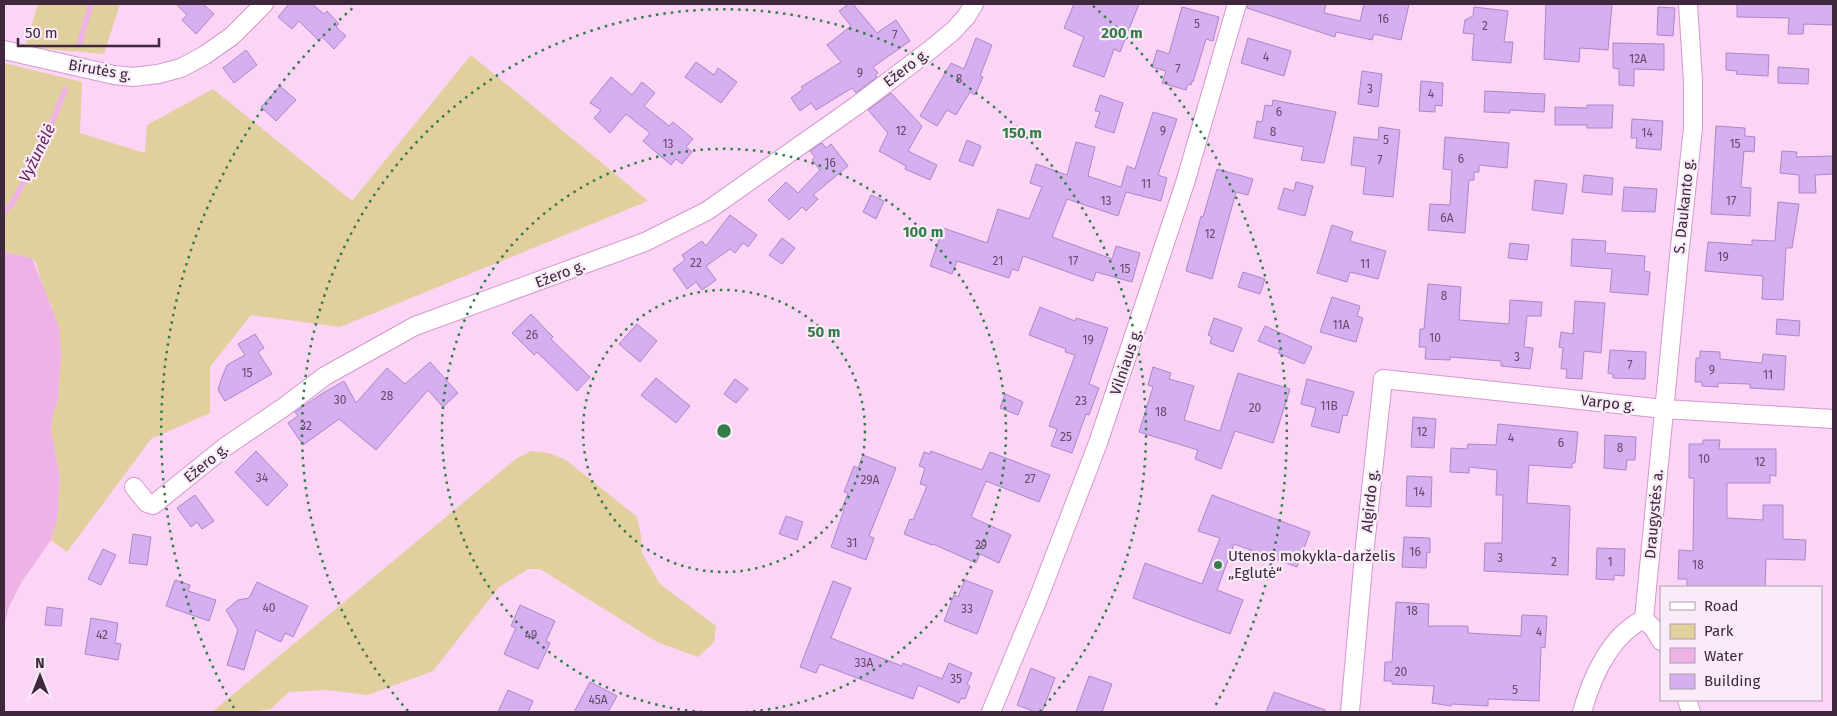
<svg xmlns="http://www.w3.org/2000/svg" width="1837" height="716" font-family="'Fira Sans',sans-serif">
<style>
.green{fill:#e1cf9d}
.water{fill:#efb2e7}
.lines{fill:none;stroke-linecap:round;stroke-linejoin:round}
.stream{stroke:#efb2e7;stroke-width:5.5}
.building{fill:#d5aff0;stroke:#ac86c7}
.street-casing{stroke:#d497cd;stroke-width:20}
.street{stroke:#fff;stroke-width:18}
.ring{fill:none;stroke:#347c49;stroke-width:2.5;stroke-dasharray:2.5 5}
.poi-dot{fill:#347c49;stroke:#f9ebf7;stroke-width:2}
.labels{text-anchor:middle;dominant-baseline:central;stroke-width:4.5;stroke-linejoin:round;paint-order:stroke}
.number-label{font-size:12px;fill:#64496a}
.street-label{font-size:15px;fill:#3f273d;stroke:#f9ebf7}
.poi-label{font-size:15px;fill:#3f273d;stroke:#f9ebf7;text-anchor:start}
.water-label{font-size:16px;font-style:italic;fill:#672262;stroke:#f9ebf7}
.centre{fill:#347c49;stroke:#f9ebf7;stroke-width:2.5}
.ring-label{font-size:15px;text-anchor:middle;font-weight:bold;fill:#347c49;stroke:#f9ebf7;stroke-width:4.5;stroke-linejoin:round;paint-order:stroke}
</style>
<rect width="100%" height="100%" fill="#fcd5f6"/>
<path class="green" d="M38,4H120L104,54L25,47Z
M471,55L648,201L340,327L251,315L210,367V413L151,439L67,552L51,540L57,520L60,478L51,429L53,414L58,400L61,354L51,304L45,293L36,263L32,258L4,252V63L82,82L80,133L145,153L147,125L213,89L352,201Z
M531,451L549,453L566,460L637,517L641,536L642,553L660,584L716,626L714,642L698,657L657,642L540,569H528L499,587L433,671L368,695L326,690L289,692L271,709L250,712H212L517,458Z"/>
<path class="water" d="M4,252L32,258L59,327L61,354L58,400L53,414L51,429L60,478L57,520L51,540L21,583L9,607L4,627Z"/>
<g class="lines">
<path class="stream" d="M79,45L91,4
M4,212L12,204L44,143L65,90"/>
</g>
<path class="building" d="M176,4H203L214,14L196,34L182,20L187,15Z
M289,4H312L324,14L327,11L339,24L336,27L346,36L334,49L322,37L319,41L299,21L292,29L278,17Z
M849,4H853L877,33L896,20L910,41L873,67L878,73L875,75L877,77L856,93L852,88L816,110L811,103L800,111L791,98L803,89L801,87L841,62L827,45L851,26L839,11Z
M1074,4H1139L1120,52L1114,49L1104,77L1073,66L1084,37L1064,28Z
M1247,4H1326L1324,13L1360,21L1364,4H1409L1401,40L1374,34L1372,40L1336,32L1335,37L1247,8Z
M1546,4H1612L1608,50L1580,48L1579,62L1544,59Z
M1737,4H1833V25L1804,24L1803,34H1788L1789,18L1737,17Z
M1182,7L1219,17L1213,41L1206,39L1193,82L1192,81L1191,85L1188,84L1186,90L1162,83L1166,71L1152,67L1157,50L1169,54Z
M1474,7L1508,11L1504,42H1513L1511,63L1472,60L1474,34L1463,33L1465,20L1473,16Z
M1658,7L1675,8L1673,36L1657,35Z
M976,38L992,45L980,76L983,77L975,95L970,92L956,115L947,110L937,126L920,116L951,63L964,69Z
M1248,38L1291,51L1284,76L1241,63Z
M1613,43L1664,44V70L1634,69V86L1619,85V69L1613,68Z
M246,50L257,65L234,83L223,68Z
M1726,53L1769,55L1768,76L1736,74L1737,71L1726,70Z
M696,62L714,75L718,68L737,82L721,103L685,77Z
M1778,67L1809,69L1808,84L1778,83Z
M1362,71L1382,74L1378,107L1358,104Z
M611,77L632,95L642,82L655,93L644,106L669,126L673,122L693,139L686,147L692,152L682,164L676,159L671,165L643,141L650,133L626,114L610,133L594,118L601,110L590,103Z
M1421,81L1443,83L1442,106L1435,105V112L1419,111Z
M280,86L296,100L276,121L261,107Z
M1485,91L1545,94L1544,112L1510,110V113L1484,112Z
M891,93L922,126L908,151L937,165L930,180L905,169L906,166L879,151L888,133L868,110Z
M1100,95L1123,103L1114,133L1095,127L1100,112L1095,111Z
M1273,100L1336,112L1324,163L1301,160L1304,147L1254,138L1257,121L1262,122L1265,105L1272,106Z
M1587,105H1613L1612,128H1587V125H1555V107L1587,108Z
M1153,112L1177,119L1158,175L1167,178L1161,201L1126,192L1118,216L1067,199L1052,237L1112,259L1116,246L1140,253L1132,282L1096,272L1093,281L1023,256L1018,271L1012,269L1009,278L957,261L952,274L930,266L943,228L987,243L998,209L1029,219L1042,187L1030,183L1036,164L1067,175L1076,142L1095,147L1088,176L1121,187L1127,166L1135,169Z
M1632,119L1663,121L1661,150L1636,148L1637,138H1631Z
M1716,126L1745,128V136L1755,137L1754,152L1744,151L1741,187L1751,188L1750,216L1711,214Z
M1379,127L1400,130L1393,197L1363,194L1366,167L1351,165L1354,137L1378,140Z
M1445,137L1509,143L1507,168L1479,165V172H1474V180H1469L1465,233L1428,230L1430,204L1450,205L1452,170L1443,169Z
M967,140L981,146L973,166L959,161Z
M822,143L826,148L831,144L848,166L813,195L818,199L806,211L802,207L789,220L768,200L786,182L798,193L820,170L812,160L815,157L810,151Z
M1782,151L1797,152L1796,157L1833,156V174L1815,175L1816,193H1799V175L1780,173Z
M1217,169L1253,179L1248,195L1236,192L1212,279L1186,271L1201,216L1203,217Z
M1584,175L1613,178L1612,195L1582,192Z
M1535,180L1567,184L1563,214L1532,210Z
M1296,182L1313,186L1305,216L1278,209L1284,188L1294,191Z
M1624,187L1657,189L1655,212L1622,211Z
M871,195L884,201L876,219L863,212Z
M1778,202L1799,204L1792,248H1786L1783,300L1762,299L1763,276L1705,271L1708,242L1752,245V240L1775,241Z
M730,215L757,235L748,247L743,243L735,253L730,249L706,266L716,280L702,290L696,282L687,289L673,269L685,260L682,255L702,241L706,246Z
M1332,225L1353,232L1350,241L1386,251L1378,279L1350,272L1347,282L1317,273Z
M782,238L795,248L782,264L769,255Z
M1572,239L1606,241L1605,253L1645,256L1644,271L1650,272L1648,295L1610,292L1612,269L1571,266Z
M1510,243L1529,245L1527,260L1508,258Z
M1243,272L1265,279L1260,294L1238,287Z
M1428,284L1461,287L1459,320L1509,324L1510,300L1542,302L1541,316H1527L1524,347L1533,348L1530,369L1501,366V361L1450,357V360L1425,359L1426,347H1419L1420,329H1424Z
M1332,297L1360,306L1357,316L1363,318L1356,342L1320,332Z
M1575,301L1605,303L1601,353L1584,351L1582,379L1566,378L1567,369H1561L1563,348L1559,347L1561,332L1573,334Z
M1040,307L1075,321L1076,318L1108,328L1089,384L1099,388L1089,415L1086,414L1072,453L1051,446L1057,429L1049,426L1075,355L1065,352L1066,349L1029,335Z
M531,314L553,337L551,339L590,377L577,391L537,352L534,355L512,333Z
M1214,318L1242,328L1233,352L1210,343L1212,337L1208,335Z
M1777,319L1800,321L1799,336L1776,334Z
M637,324L657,341L640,362L619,344Z
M1265,326L1312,347L1304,364L1278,353L1280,350L1258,341Z
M255,334L264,348L258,352L272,374L225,401L218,390L221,380L227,365L245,355L238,344Z
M1610,350L1646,352L1645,379L1613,378V374L1608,373Z
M1700,351L1720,352V359L1762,363L1763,354L1786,356L1784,390L1750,388V384L1718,383V387L1702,386V382H1695L1696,358H1700Z
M430,362L458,393L443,407L428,390L376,450L339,419L303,445L288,423L298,416L295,412L323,393L344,381L356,403L387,368L405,384Z
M1153,367L1171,373L1169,379L1194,386L1184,420L1220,431L1238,373L1290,389L1273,443L1235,431L1221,469L1195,459L1198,450L1139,432L1153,387L1148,385Z
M656,378L690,406L676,423L641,395Z
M735,379L748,389L736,403L724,394Z
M1307,379L1354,392L1347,416L1343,415L1339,433L1311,426L1316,408L1301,404Z
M1005,394L1023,402L1018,415L1000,408Z
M1413,417L1436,419L1434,448L1411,447Z
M1498,424L1578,432L1575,463H1572V468L1529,465L1527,503L1570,506L1568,575L1484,571L1485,543H1502L1503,495H1496L1497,470L1469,467V473L1450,472L1451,448L1467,449L1468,444L1496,445Z
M1605,435L1636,437L1635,460H1627L1626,470L1604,468Z
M1703,440H1720L1719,449H1776V476L1770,475V483H1727V518L1763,520V505H1783V539L1806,540L1805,560L1766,559L1765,587H1687V579H1678L1679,550L1693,551L1694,478H1689V444H1703Z
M256,451L288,485L267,506L235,472Z
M931,451L982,470L990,452L1050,475L1039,502L986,481L971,517L1011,535L999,563L980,554L976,563L933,544L932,545L904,534L910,519L913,520L927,486L920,484L925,468L919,466L924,452L930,454Z
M863,455L896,468L869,536L874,538L866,560L831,547L844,510L842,509L848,493L844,492L854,466L858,468Z
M1407,476L1432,477L1431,507L1406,506Z
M195,495L214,521L202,529L197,522L191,527L177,508Z
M1212,495L1310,532L1297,567L1234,544L1217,590L1243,600L1230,634L1133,598L1145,563L1202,584L1220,538L1198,531Z
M786,516L803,522L797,540L779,534Z
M133,534L151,537L147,565L129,563Z
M1404,537L1430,538V553L1427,552L1426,568L1402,567Z
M1597,548L1625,549L1624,576L1614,575V580L1596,579Z
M103,549L116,555L101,585L88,579Z
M175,580L190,585L188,591L216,600L209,621L166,606Z
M965,580L993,591L977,634L944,621L954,595L958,597Z
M833,581L851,588L831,638L902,666L903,663L942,679L949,663L972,673L967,684L970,686L965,699L961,698L959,703L918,685L913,699L820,664L816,673L800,667Z
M257,582L308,606L293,637L285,633L281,642L256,630L244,670L227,665L238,630L226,610L238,600L249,598Z
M1396,602L1429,604L1428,626H1468V633L1521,636L1522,615L1547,616L1545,648L1541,647L1539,701L1488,699V706L1452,704L1451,706L1432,703L1434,686L1392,684V681H1384L1385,662H1392Z
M520,605L555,621L546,641L550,643L538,669L504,654L516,628L511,626Z
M47,607L63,609L61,626L45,625Z
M91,618L118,623L115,643L121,644L118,660L85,654Z
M1031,668L1055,678L1042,712H1035L1017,705Z
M1089,676L1112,684L1102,712H1076Z
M590,682L617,696L608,712H574Z
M508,690L533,701L528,712H498Z
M1274,692L1325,710V712H1266Z"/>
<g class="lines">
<g class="street-casing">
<path id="street" d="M4,50L114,75L133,77L158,74L181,68L205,55L232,36L264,4
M134,487L147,503L153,505L225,447L284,407L325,376L415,326L645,242L707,211L856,106L930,50L953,31L966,17L974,4
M1661,641L1654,629L1644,619L1679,256L1693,128V81L1688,4
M1687,700L1691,712
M991,712L1038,599L1098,443L1185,183L1237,4
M1350,712L1364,555L1383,379L1664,409L1833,419
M1582,712C1592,677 1609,636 1644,619"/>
</g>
<use href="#street" class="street"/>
</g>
<g class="ring">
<circle cx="724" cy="431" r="141"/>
<path d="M702 712A282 282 0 1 1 746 712"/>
<path d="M408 711A422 422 0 1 1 1040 711"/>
<path d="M234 708A563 563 0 0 1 355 6M1093 6A563 563 0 0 1 1214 708"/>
</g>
<circle class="poi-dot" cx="1218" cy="565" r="5"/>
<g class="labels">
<g class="number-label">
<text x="1383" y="19">16</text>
<text x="1197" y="24">5</text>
<text x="1485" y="26">2</text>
<text x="895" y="35">7</text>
<text x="1266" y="57">4</text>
<text x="1638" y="59">12A</text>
<text x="1178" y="69">7</text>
<text x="860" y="73">9</text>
<text x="959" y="79">8</text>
<text x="1370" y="89">3</text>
<text x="1431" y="94">4</text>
<text x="1279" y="112">6</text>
<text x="901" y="131">12</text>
<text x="1163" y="131">9</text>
<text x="1273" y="132">8</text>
<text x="1647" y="133">14</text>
<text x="1386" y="140">5</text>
<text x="668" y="144">13</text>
<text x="1735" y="144">15</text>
<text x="1461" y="159">6</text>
<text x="1380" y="160">7</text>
<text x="830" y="163">16</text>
<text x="1146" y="184">11</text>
<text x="1106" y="201">13</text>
<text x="1731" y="201">17</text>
<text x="1447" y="218">6A</text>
<text x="1210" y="234">12</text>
<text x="1723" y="257">19</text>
<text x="998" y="261">21</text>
<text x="1073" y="261">17</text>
<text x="696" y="263">22</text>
<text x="1365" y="264">11</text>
<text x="1125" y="269">15</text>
<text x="1444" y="296">8</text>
<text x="1341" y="325">11A</text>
<text x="532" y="335">26</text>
<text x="1435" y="338">10</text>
<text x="1088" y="340">19</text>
<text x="1517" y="357">3</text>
<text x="1630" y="365">7</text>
<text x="1712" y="370">9</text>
<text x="247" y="373">15</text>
<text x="1768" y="375">11</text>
<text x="387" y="396">28</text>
<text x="340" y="400">30</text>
<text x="1081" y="401">23</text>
<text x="1329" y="406">11B</text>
<text x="1255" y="408">20</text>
<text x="1161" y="412">18</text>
<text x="306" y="426">32</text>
<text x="1422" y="432">12</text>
<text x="1066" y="437">25</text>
<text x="1511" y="438">4</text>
<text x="1561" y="443">6</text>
<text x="1620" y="448">8</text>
<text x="1704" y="459">10</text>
<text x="1760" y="462">12</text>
<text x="262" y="478">34</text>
<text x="1030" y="479">27</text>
<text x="870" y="480">29A</text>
<text x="1419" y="492">14</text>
<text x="852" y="543">31</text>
<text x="981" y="545">29</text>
<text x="1415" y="552">16</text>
<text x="1500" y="558">3</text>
<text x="1554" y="562">2</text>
<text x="1610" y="562">1</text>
<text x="1698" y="565">18</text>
<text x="269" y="608">40</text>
<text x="967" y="609">33</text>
<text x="1412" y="611">18</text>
<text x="1539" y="632">4</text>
<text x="102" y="635">42</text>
<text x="531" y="635">49</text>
<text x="864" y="663">33A</text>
<text x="1401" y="672">20</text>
<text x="956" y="679">35</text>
<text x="1515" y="690">5</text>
<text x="598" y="700">45A</text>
</g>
<g class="street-label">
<text transform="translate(906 68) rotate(-37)">Ežero g.</text>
<text transform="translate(100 70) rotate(10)">Birutės g.</text>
<text transform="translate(1684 206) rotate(-84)">S. Daukanto g.</text>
<text transform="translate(560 274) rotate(-21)">Ežero g.</text>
<text transform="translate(1126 362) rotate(-71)">Vilniaus g.</text>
<text transform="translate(1608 403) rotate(6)">Varpo g.</text>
<text transform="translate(206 463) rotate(-39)">Ežero g.</text>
<text transform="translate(1370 501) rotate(-84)">Algirdo g.</text>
<text transform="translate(1654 514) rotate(-85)">Draugystės a.</text>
</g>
<g class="poi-label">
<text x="1228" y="556">Utenos mokykla-darželis<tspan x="1228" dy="17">„Eglutė“</tspan></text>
</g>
<g class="water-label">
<text transform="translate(37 153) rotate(-64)">Vyžunėlė</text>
</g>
</g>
<circle cx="724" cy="431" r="8" class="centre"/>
<g class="ring-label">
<text x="1122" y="38">200 m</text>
<text x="1022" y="138">150 m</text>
<text x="923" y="237">100 m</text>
<text x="824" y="337">50 m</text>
</g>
<rect width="1837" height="716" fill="none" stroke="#3f273d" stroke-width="10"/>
<rect x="1660" y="586" width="162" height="115" fill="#f9ebf7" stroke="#af9dad"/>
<rect x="1670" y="602" width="25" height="8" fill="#ffffff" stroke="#af9dad"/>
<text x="1704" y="611" font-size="15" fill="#3f273d">Road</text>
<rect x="1670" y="624" width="25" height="15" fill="#e1cf9d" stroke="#af9dad"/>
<text x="1704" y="636" font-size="15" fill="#3f273d">Park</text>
<rect x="1670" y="648" width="25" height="15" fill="#efb2e7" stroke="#af9dad"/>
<text x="1704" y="661" font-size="15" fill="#3f273d">Water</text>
<rect x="1670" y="674" width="25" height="15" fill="#d5aff0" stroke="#af9dad"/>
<text x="1704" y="686" font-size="15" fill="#3f273d">Building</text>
<g transform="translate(40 676)" stroke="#f9ebf7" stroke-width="4" paint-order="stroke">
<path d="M0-4L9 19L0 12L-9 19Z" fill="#3f273d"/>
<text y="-8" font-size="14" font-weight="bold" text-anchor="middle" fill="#3f273d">N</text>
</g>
<path d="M18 38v8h141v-8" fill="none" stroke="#3f273d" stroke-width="2.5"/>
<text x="25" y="38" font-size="15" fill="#3f273d" stroke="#f9ebf7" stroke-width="4" paint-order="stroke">50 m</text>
</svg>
